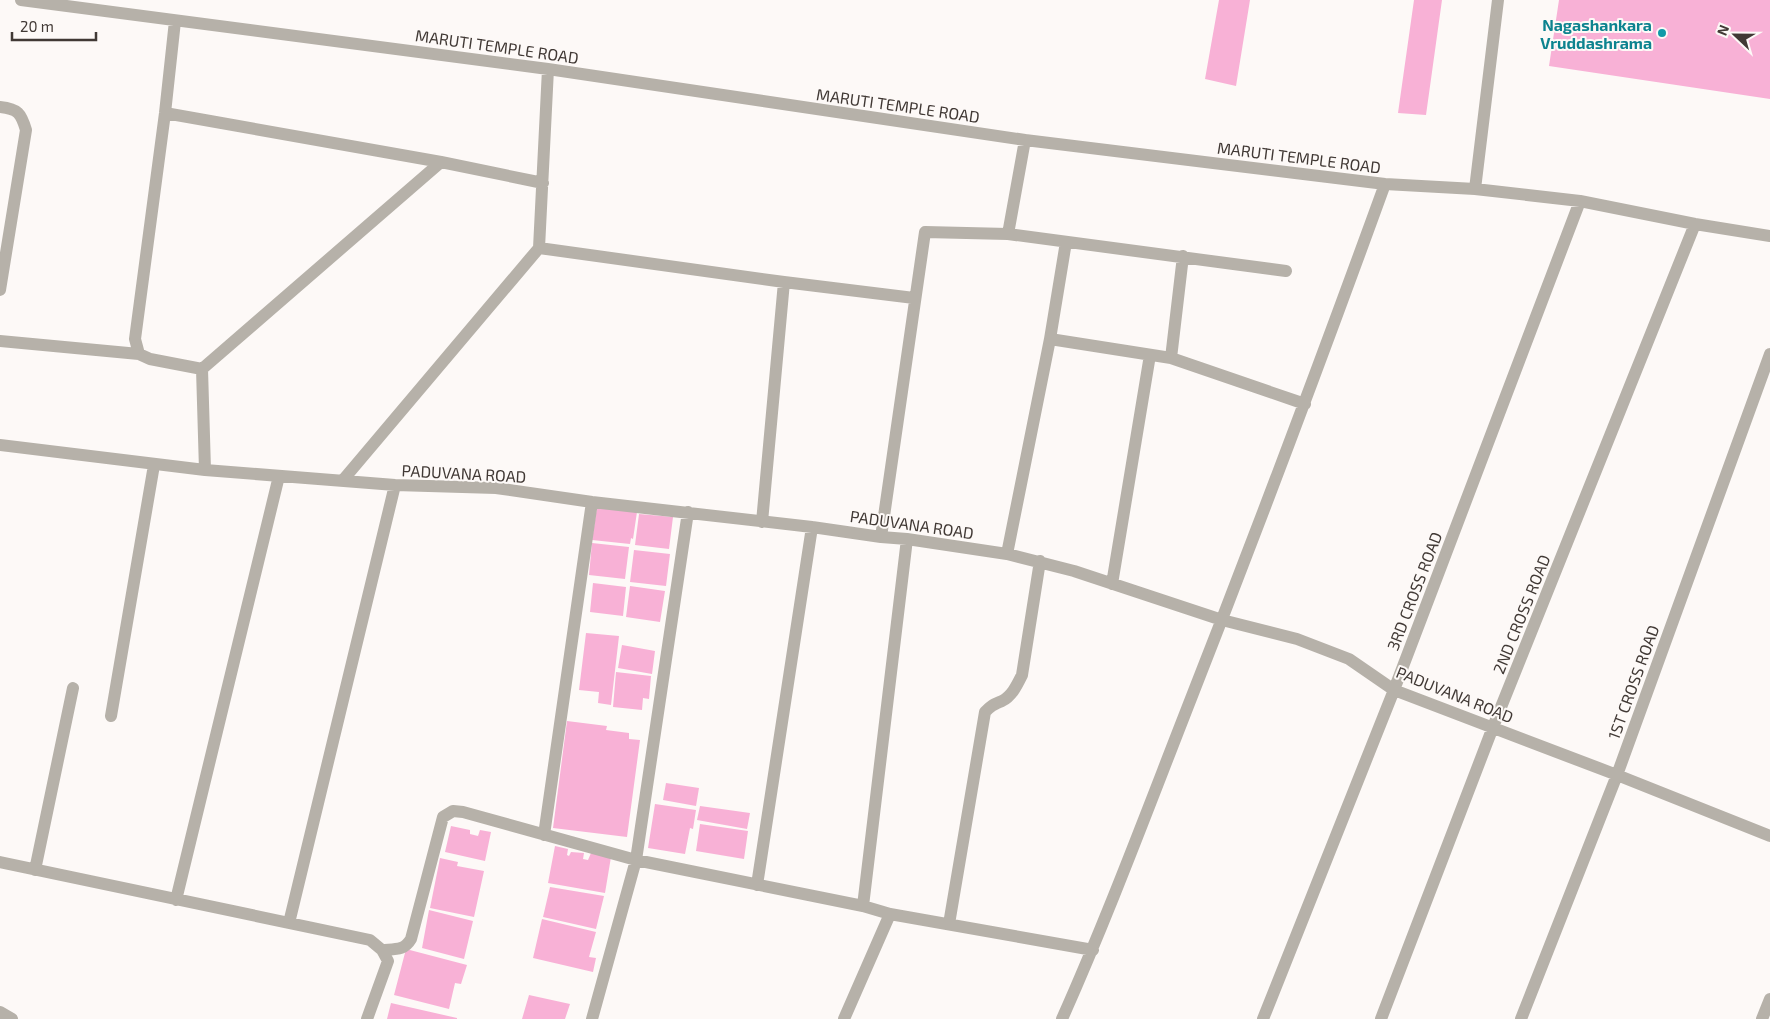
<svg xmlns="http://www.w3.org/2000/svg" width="1770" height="1019" font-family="'Exo 2',sans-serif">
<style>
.building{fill:#f8b1d6}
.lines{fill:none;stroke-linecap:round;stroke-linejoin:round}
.minor{stroke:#b6b1a9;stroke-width:12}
.culture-dot{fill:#0f9aa8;stroke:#fdf9f7;stroke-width:2}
.labels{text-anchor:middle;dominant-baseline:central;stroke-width:4;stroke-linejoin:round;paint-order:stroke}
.culture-label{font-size:16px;font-weight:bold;fill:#0d838f;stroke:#fdf9f7;text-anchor:end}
.street-label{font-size:16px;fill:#413935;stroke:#fdf9f7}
</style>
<rect width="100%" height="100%" fill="#fdf9f7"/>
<path class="building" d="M1219,0H1250L1236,86L1205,79Z
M1414,0H1442L1426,115L1398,113Z
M1559,0H1770V99L1549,66Z
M597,507L637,512L633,539L631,538L630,544L592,540Z
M639,514L673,517L669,549L635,545Z
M592,543L629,547L625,579L589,575Z
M634,550L670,554L666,586L630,582Z
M593,583L626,587L623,616L590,612Z
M630,586L665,591L660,622L626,617Z
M586,633L619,636L611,705L598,703L599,692L579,690Z
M622,645L655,651L652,674L618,668Z
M616,672L651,676L649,699L643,698L642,710L613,707Z
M567,721L607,726L606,730L629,733V739L640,740L627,837L553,828Z
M666,783L699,788L696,806L663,800Z
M655,804L696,810L693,829L690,828L685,854L648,848Z
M700,806L750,813L747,829L697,820Z
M700,824L748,831L744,859L696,851Z
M451,826L470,830V834L478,836L480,830L491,832L485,861L445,852Z
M555,846L568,849L567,855L569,856L571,852L584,853L583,859L588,860L591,853L611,857L605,893L548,883Z
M440,858L458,862L457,866L484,871L474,917L430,908Z
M550,887L604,896L596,929L543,917Z
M429,910L473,921L464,959L422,948Z
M542,919L596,932L589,957L596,958L593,972L533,958Z
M406,949L467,965L461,984L455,983L449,1009L394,995Z
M529,995L570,1004L565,1019H522Z
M391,1003L457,1018V1019H387Z"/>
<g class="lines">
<path class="minor" d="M21,0L548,69L1025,140L1385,184L1475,189L1580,201L1695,224L1770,236
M175,21L165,113L135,339L139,354L150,359L202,369
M0,107C18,109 21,113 26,130L0,290
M165,113L441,162
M1475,189L1498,0
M1008,234L1025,140
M539,248L784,282L914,298
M1050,339L1066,242
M0,341L139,354
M1171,358L1183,256
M0,445L205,470L395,485L496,488L592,502L812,527L881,537L907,539L1007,554L1074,571L1222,620L1297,639L1349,659L1394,690L1617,775L1770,836
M205,470L202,369L441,162L543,183
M343,480L539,248L548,69
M762,522L784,282
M881,537L925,232L1008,234L1286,271
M1007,554L1050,339L1171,358L1305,404
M1112,584L1150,355
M111,716L154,465
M544,835L592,502
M0,862L370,940L382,950L388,961L367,1019
M35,870L73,688
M757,885L812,527
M176,900L279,476
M863,906L907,539
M289,923L395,485
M949,924L985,712C992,705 993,705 1002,701C1012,696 1017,685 1022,675L1040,561
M382,950C395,949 404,951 411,939L443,817L453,811L463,812L636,860L863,906L890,914
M0,1012L12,1019
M592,1019L636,860L688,512
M844,1019L890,914L1093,950
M1062,1019C1106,920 1144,819 1183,719C1253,541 1320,363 1385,184
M1263,1019L1394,690L1580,201
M1381,1019L1493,727L1695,224
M1521,1019L1617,775L1770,354
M1762,1019L1770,999"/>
</g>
<circle class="culture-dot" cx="1662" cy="33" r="5"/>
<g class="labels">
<g class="culture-label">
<text x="1652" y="24">Nagashankara<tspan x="1652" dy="18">Vruddashrama</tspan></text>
</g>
<g class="street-label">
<text transform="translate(497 46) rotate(8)">MARUTI TEMPLE ROAD</text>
<text transform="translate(898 105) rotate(8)">MARUTI TEMPLE ROAD</text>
<text transform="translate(1299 157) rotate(7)">MARUTI TEMPLE ROAD</text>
<text transform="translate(464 473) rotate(3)">PADUVANA ROAD</text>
<text transform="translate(912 524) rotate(8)">PADUVANA ROAD</text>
<text transform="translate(1414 591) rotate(-69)">3RD CROSS ROAD</text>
<text transform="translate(1521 614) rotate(-68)">2ND CROSS ROAD</text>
<text transform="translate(1633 682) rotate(-70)">1ST CROSS ROAD</text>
<text transform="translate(1455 694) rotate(22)">PADUVANA ROAD</text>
</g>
</g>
<g transform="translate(1735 35) rotate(292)" stroke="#fdf9f7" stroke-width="4" paint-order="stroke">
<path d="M0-4L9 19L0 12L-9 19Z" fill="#413935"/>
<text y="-8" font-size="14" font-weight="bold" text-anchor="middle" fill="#413935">N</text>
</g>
<path d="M12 32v8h84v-8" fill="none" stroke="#413935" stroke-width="2.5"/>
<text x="20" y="32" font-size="15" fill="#413935" stroke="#fdf9f7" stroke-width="4" paint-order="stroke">20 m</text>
</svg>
